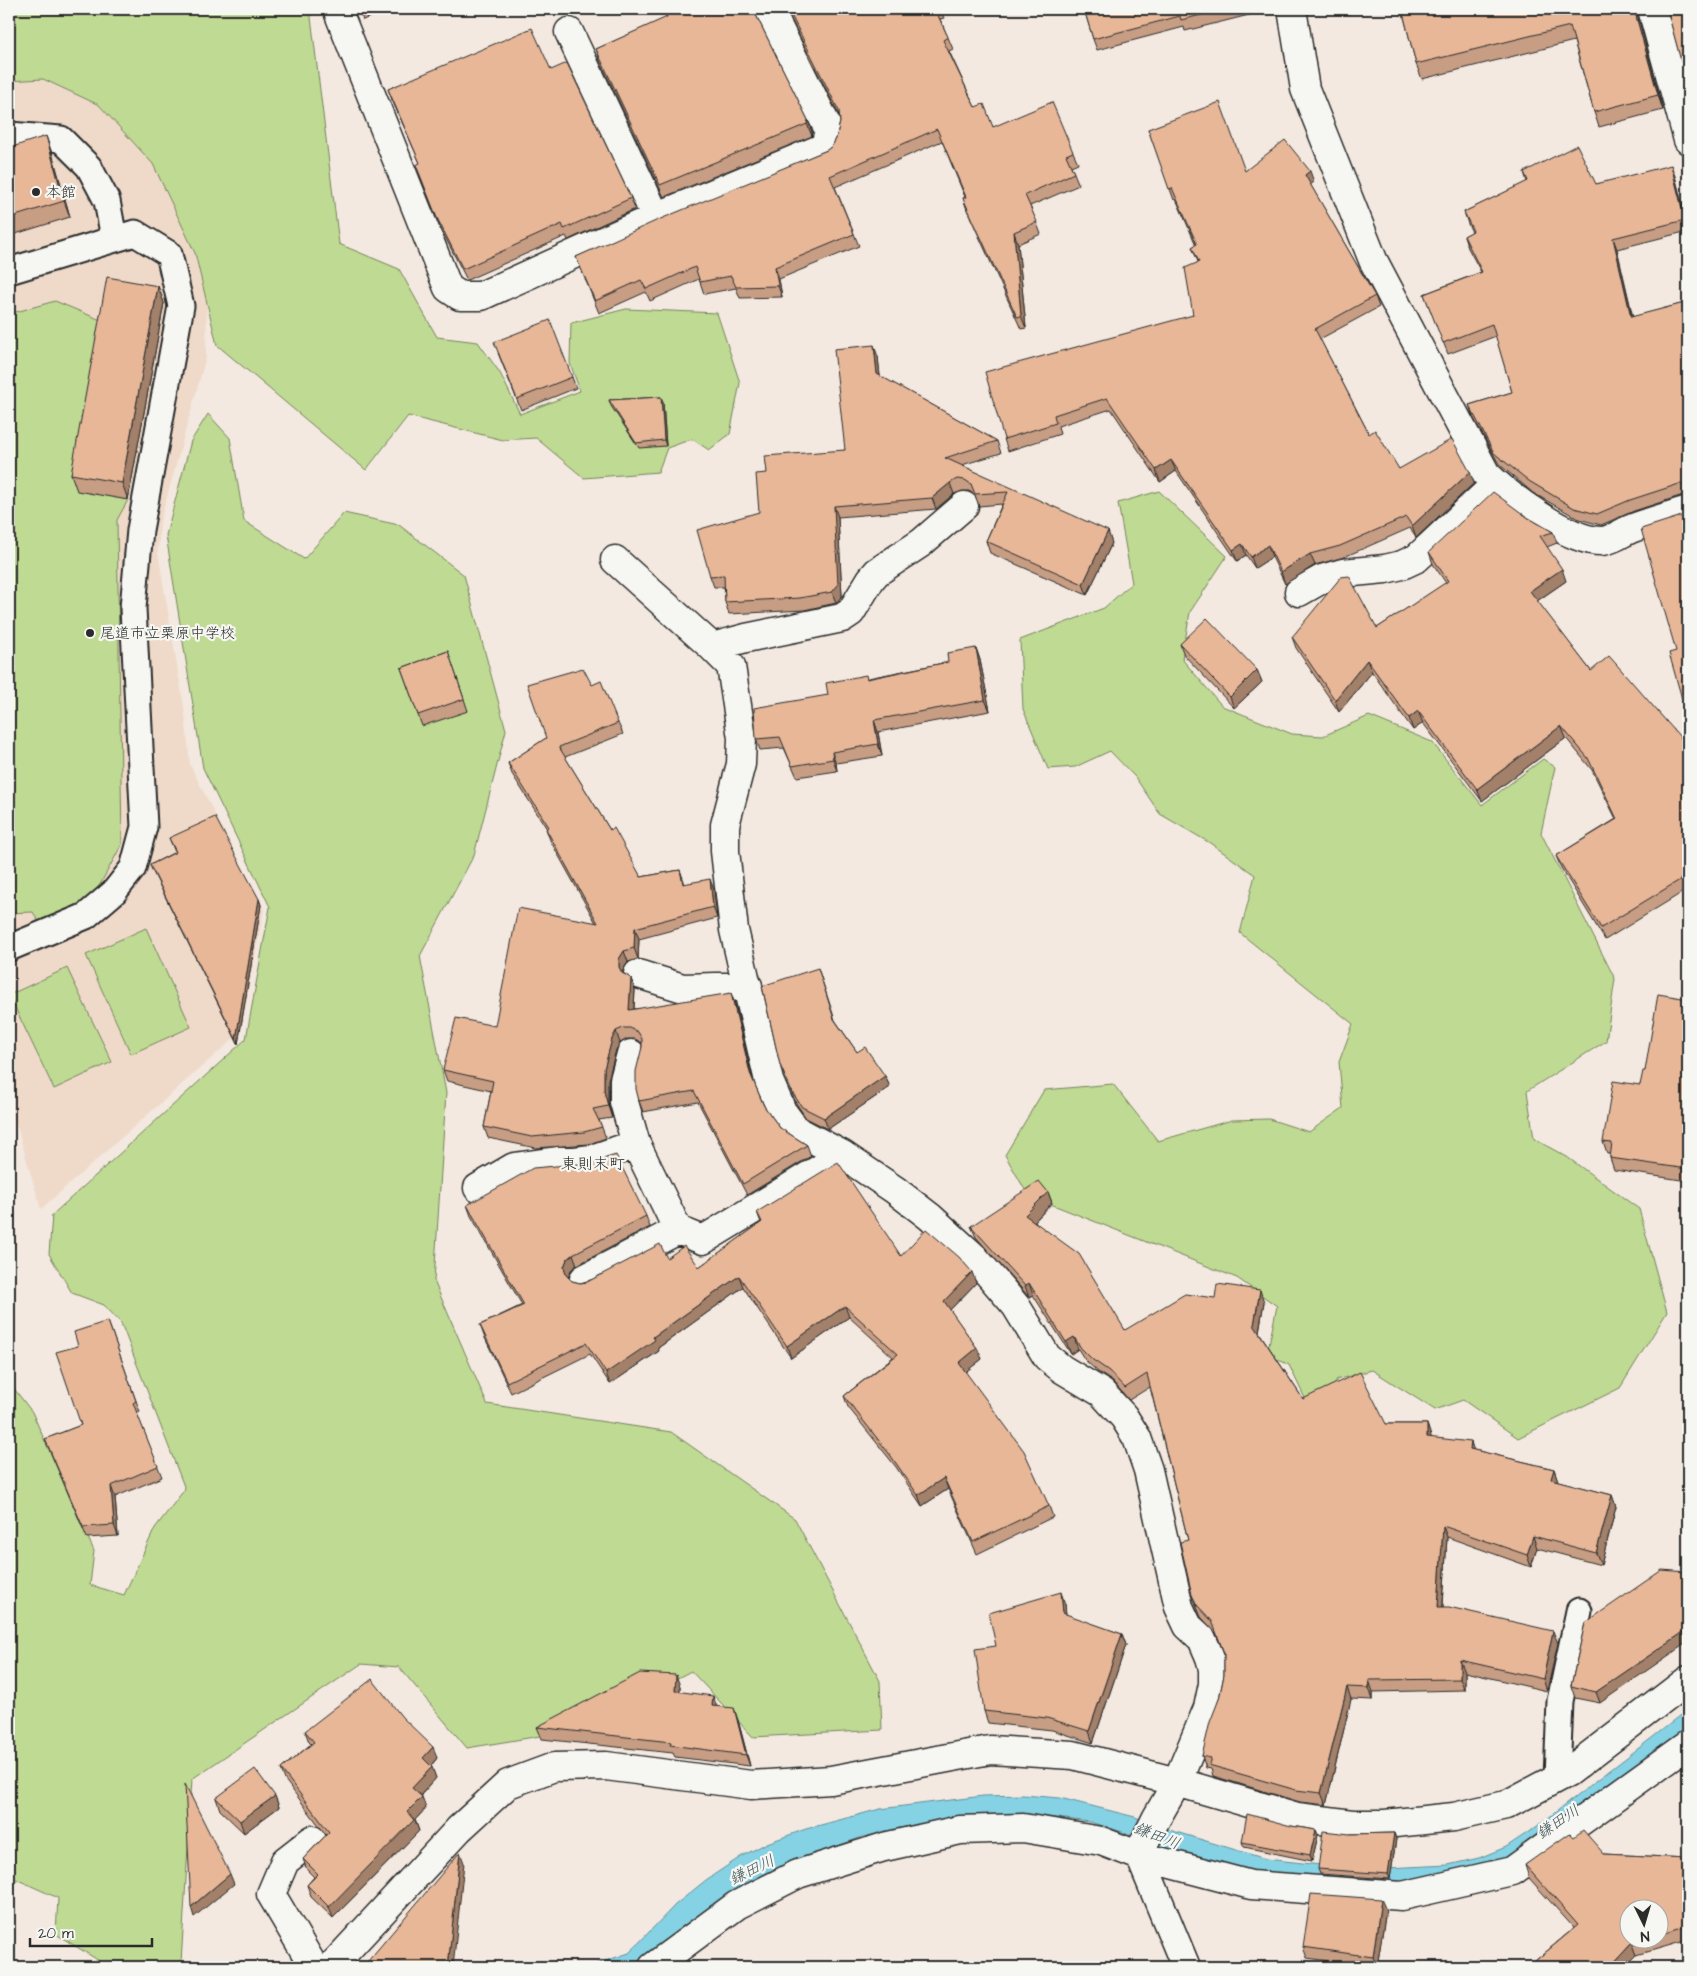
<svg xmlns="http://www.w3.org/2000/svg" width="1697" height="1976" font-family="'Architects Daughter','Klee One',sans-serif">
<style>
.built{fill:#efdaca}
.green{fill:#bfda92;stroke:#75825e}
.water{fill:#85d2e4;stroke:#618f9a}
.lines{fill:none;stroke-linecap:round;stroke-linejoin:round}
.lane-casing{stroke:#2b2b2b;stroke-width:29}
.street-casing{stroke:#2b2b2b;stroke-width:31}
.lane{stroke:#f6f6f2;stroke-width:25}
.street{stroke:#f6f6f2;stroke-width:28}
.wall{fill:#c79d83;stroke:#2b2b2b;fill-rule:evenodd}
.shaded-wall{fill:#a2806a;stroke:#2b2b2b}
.building{fill:#e7b798;stroke:#2b2b2b}
.poi-dot{fill:#2b2b2b;stroke:#f6f6f2;stroke-width:2}
.labels{text-anchor:middle;dominant-baseline:central;stroke-width:4.5;stroke-linejoin:round;paint-order:stroke}
.poi-label{font-size:15px;fill:#2b2b2b;stroke:#f6f6f2;text-anchor:start}
.neighbourhood-label{font-size:16px;fill:#2b2b2b;stroke:#f6f6f2}
.water-label{font-size:16px;font-style:italic;fill:#425559;stroke:#f6f6f2}
</style>
<rect width="100%" height="100%" fill="#f3e9e0"/>
<filter id="ink" filterUnits="userSpaceOnUse"><feTurbulence type="fractalNoise" baseFrequency=".02" numOctaves="2"/><feDisplacementMap in="SourceGraphic" scale="10" xChannelSelector="R" yChannelSelector="G"/><feConvolveMatrix kernelMatrix="1 2 1 2 8 2 1 2 1" color-interpolation-filters="sRGB"/></filter>
<g filter="url(#ink)">
<path class="built" d="M43,79L99,105L153,163L195,253L207,304L206,357L160,522L158,552L185,713L190,765L264,910L240,1033L41,1209L9,1100V81Z"/>
<path class="green" d="M9,9H310L339,244L399,269L437,337L478,342L500,373L520,414L580,391L570,363L571,323L626,309L717,313L740,383L730,434L709,450L692,439L667,448L658,472L584,478L536,438L503,440L408,416L366,470L217,345L195,253L153,164L99,105L43,79L9,81Z
M55,301L108,323L77,490L128,500L117,520L122,844L96,892L66,912L40,924L33,912L9,913V314Z
M208,414L230,438L244,521L304,559L344,513L399,525L464,575L506,730L474,855L420,956L446,1093L434,1281L487,1404L671,1432L795,1519L880,1681L882,1730L753,1737L691,1671L577,1730L467,1748L399,1667L361,1664L192,1779L181,1963L109,1967L56,1934L58,1898L9,1876V1382L32,1412L94,1551L90,1585L124,1595L155,1528L185,1489L121,1323L104,1305L72,1293L49,1254L52,1215L246,1039L270,907L203,768L166,535L191,441Z
M1159,491L1227,556L1190,612L1182,659L1222,706L1292,734L1323,736L1369,716L1432,742L1482,805L1543,759L1555,767L1541,833L1615,979L1606,1041L1527,1091L1534,1139L1567,1157L1639,1209L1667,1312L1620,1388L1518,1438L1463,1400L1435,1410L1372,1370L1336,1380L1335,1416L1315,1419L1289,1365L1267,1354L1277,1306L1237,1278L1028,1195L1005,1155L1044,1090L1113,1084L1158,1141L1232,1120L1269,1119L1309,1132L1343,1108L1339,1062L1353,1024L1240,933L1255,875L1210,843L1160,814L1135,777L1110,751L1075,767L1048,769L1023,709L1020,640L1104,608L1132,583L1118,503Z
M146,928L191,1027L131,1054L86,955Z
M67,968L112,1062L54,1089L9,995Z"/>
<path class="water" d="M1688,1710V1739L1532,1856L1402,1885L1272,1884L1153,1849L1132,1835L1090,1822L1024,1814L974,1816L862,1837L797,1861L646,1967H587L629,1953L675,1905L706,1880L742,1856L767,1843L806,1829L880,1809L983,1796L1023,1795L1060,1798L1135,1817L1166,1829L1266,1859L1321,1865L1387,1868L1448,1865L1479,1858L1506,1847L1539,1825Z"/>
<g class="lines">
<g class="lane-casing">
<path id="lane" d="M9,135L61,139L89,167L107,201L114,238
M9,271L135,233L169,254L181,306L140,530L133,608L144,827L133,868L114,892L86,916L9,948
M1557,1778L1560,1701L1579,1611"/>
</g>
<g class="street-casing">
<path id="street" d="M1292,9L1305,89L1373,260L1486,474C1510,497 1568,541 1601,541C1611,541 1624,531 1633,528C1651,521 1670,516 1688,510
M1652,9L1688,140
M339,14L448,288L460,296H481L656,217L825,147L829,130L769,9
M569,32L656,217
M615,560L712,647L731,666L742,738L741,764L725,825V851L734,930L769,1081L782,1111L796,1130L843,1155L895,1190L930,1217L974,1257L1016,1306L1047,1357L1062,1369L1102,1393L1124,1417L1137,1438L1148,1470L1179,1607L1188,1626L1202,1639L1209,1655L1213,1669V1684L1208,1708L1177,1782L1156,1819L1142,1847L1140,1856L1186,1967
M1299,592L1322,579L1343,573L1385,569L1402,565L1417,558L1496,484
M712,647L746,638L842,618L851,612L871,579L877,572L921,543L964,506
M638,974L683,988L748,986
M631,1054L624,1080V1102L636,1144
M478,1188L514,1167L557,1161H575L592,1159L636,1144L678,1230L703,1240L843,1155
M584,1279L678,1230
M312,1840L285,1861L271,1894L314,1967
M331,1967L459,1829L508,1784L554,1767L606,1766L751,1785L831,1780L990,1750L1073,1755L1177,1782L1297,1817L1352,1824H1385L1454,1817L1506,1805L1568,1772L1688,1680
M653,1967L737,1905L798,1874L884,1847L960,1830L1023,1828L1101,1841L1140,1856L1251,1885L1402,1896L1512,1871L1688,1744"/>
</g>
<use href="#lane" class="lane"/>
<use href="#street" class="street"/>
</g>
<path class="wall" d="M358,9H389L363,20Z
M407,9H418L409,13Z
M662,9H753L812,132V136L664,197L600,61L596,49L666,18Z
M786,9H940L944,18L940,19L953,49L949,51L975,107L993,127L1073,152L1078,163L1071,166L1079,185L1030,206L1041,234L1018,244L1026,328L1021,329L967,210L963,198L965,197L942,141L835,187L859,246L779,279L782,297L740,298L736,288L704,294L699,279L650,301L646,292L599,313L576,257L827,150L832,146L836,139L840,122L839,115Z
M1084,9H1273L1185,31L1184,27L1097,50L1093,39Z
M1345,9H1365L1347,14Z
M1402,9H1637V13L1663,110L1599,127L1594,112L1574,41L1422,79L1416,64Z
M551,70L631,198L635,209L568,240L566,236L467,280L441,229L420,176V163L392,100L388,89Z
M1148,129L1245,171L1314,182L1310,184L1375,296L1379,307L1320,339L1369,434L1399,469L1474,483L1416,538L1410,528L1344,557L1315,565L1285,584L1272,557L1255,568L1246,555L1237,561L1176,471L1160,482L1111,409L1058,426L1060,434L1008,451L1004,439L1193,315L1198,262L1192,247L1196,245L1176,199L1174,200Z
M9,148L52,153L70,217L9,236Z
M1524,172L1596,184L1675,176L1688,227V231L1617,249L1633,317L1688,302V495H1683L1634,511L1601,525L1579,519L1533,493L1499,464L1473,417L1469,405L1512,392L1496,336L1448,354L1424,294L1481,272L1468,248L1464,236L1472,232L1468,224L1464,212L1527,182Z
M158,286L164,303L128,500L77,491L71,474Z
M498,353L572,377L576,388L521,410Z
M878,357L880,376L997,441L1001,453L962,465L1112,543L1087,595L990,553L986,541L1002,504L979,506L975,495L969,491H962L954,494L936,509L838,517L842,596L836,603L804,610L729,614L725,602L724,587H714L710,576L759,512L767,473L845,450Z
M661,397L663,402L666,446L639,448L611,406L609,400Z
M1527,517L1553,532L1557,543L1547,547L1566,581L1537,601L1591,671L1688,746V889L1605,940L1561,868L1556,856L1616,819L1592,770L1566,738L1482,801L1423,723L1413,730L1372,672L1339,712L1296,648L1292,637L1377,628L1446,583L1433,564L1429,552Z
M1180,644L1257,670L1262,682L1234,708L1184,655Z
M976,648L980,660L990,711L878,732L882,756L836,763L837,771L797,777L784,748L760,750L756,739L828,695L868,678L948,662Z
M448,651L468,711L422,726L401,668Z
M592,685L618,723L623,734L565,757L610,830L641,877L680,870L684,884L714,890L717,918L639,939L638,959L628,962L623,970V973L631,978L635,990L634,1009L735,1004L753,1081L764,1106L780,1128L807,1145L811,1156L747,1195L698,1102L643,1112L639,1101L642,1043L635,1039H627L620,1043L616,1050L608,1080V1102L612,1118L599,1120L606,1138L589,1144L536,1148L488,1138L484,1127L491,1091L447,1081L443,1070L495,1026L596,923L550,840L546,829H547L512,774L508,763L546,738Z
M169,838L259,899L261,905L238,1044L152,870L150,865L175,852Z
M818,968L835,1020L857,1052L885,1076L890,1087L828,1129L806,1118L796,1103L780,1065Z
M1688,999V1181L1614,1170L1610,1158V1154H1607L1603,1142L1640,1085L1645,1071Z
M1048,1192L1052,1203L1035,1221L1125,1330L1264,1302L1259,1332L1303,1399L1386,1424H1427L1431,1438L1474,1450L1554,1469L1558,1481L1612,1495L1616,1507L1601,1565L1537,1548L1531,1567L1447,1537L1443,1607L1558,1643L1547,1691L1465,1672V1690L1373,1692V1700L1351,1699L1326,1805L1300,1802L1213,1776L1211,1769L1206,1768L1202,1756L1219,1699L1224,1675V1653L1216,1633L1201,1617L1192,1595L1188,1540L1150,1387L1129,1400L1113,1382L1098,1372L1085,1360L1078,1349L1071,1354L1033,1295L1029,1297L976,1237L971,1226Z
M467,1205L646,1216L650,1227L577,1265L571,1270L569,1278L572,1281L580,1283L667,1258L699,1267L761,1223L757,1212L901,1256L976,1283L950,1310L977,1348L982,1359L965,1372L1049,1506L1053,1517L977,1554L948,1489L922,1506L896,1467L848,1407L844,1396L893,1357L849,1317L791,1358L743,1287L658,1348L659,1351L610,1384L590,1354L511,1393L484,1336L480,1325L522,1305L471,1216Z
M108,1321L140,1412L137,1414L162,1477L115,1497L118,1536L87,1538L45,1439L81,1425L78,1346Z
M1065,1604L1066,1615L1122,1634L1126,1645L1093,1743L1052,1730L988,1723L984,1711L996,1646Z
M1585,1623L1600,1703L1575,1698L1571,1686Z
M680,1686V1692L716,1706L738,1720L750,1766L675,1757L673,1753L542,1739L537,1727Z
M402,1717L437,1758L431,1766L436,1778L421,1795L422,1797L426,1808L415,1820L419,1831L333,1918L311,1897L307,1885L314,1877L307,1870L303,1859L326,1835L285,1780L281,1769L311,1744L309,1742L305,1731Z
M275,1796L279,1807L244,1833L220,1810L216,1798Z
M1291,1826L1316,1830L1318,1835L1312,1861L1244,1847L1242,1842Z
M1394,1833L1396,1839L1390,1879L1320,1874L1318,1869L1350,1834Z
M1574,1837L1604,1854L1688,1858V1940L1637,1955L1625,1967H1528L1574,1928L1529,1878L1525,1865ZM1660,1908V1938H1630Z
M1386,1910L1377,1967H1372L1307,1958L1303,1947Z"/>
<path class="shaded-wall" d="M1634,9H1637V13L1663,110L1658,95Z
M808,120L812,132V136L807,124Z
M46,136L52,153L70,217L64,201Z
M1671,165L1675,176L1688,228L1685,220Z
M1310,171L1314,182L1309,186L1305,175Z
M1014,232L1018,244L1026,328L1021,316Z
M1613,238L1617,249L1635,329L1631,317Z
M775,267L779,279L782,297L778,286Z
M158,286L164,303L128,500L122,483Z
M874,345L878,357L881,386L877,374Z
M661,397L663,402L666,446L664,440Z
M1171,460L1176,471L1160,482L1156,470Z
M1470,472L1474,483L1416,538L1412,526Z
M950,483L954,494L936,509L932,498Z
M834,506L838,517L842,596L836,603L832,592Z
M1108,531L1112,543L1087,595L1083,584Z
M1242,544L1246,555L1237,561L1233,550Z
M1268,545L1272,557L1255,568L1251,557Z
M1310,554L1315,565L1285,584L1281,572Z
M1562,569L1566,581L1534,603L1530,591Z
M976,648L980,660L990,711L985,700Z
M1367,660L1372,672L1339,712L1335,700Z
M1257,670L1262,682L1234,708L1230,697Z
M1418,711L1423,723L1413,730L1409,718Z
M874,720L878,732L882,756L878,744Z
M1561,726L1566,738L1482,801L1477,789Z
M832,752L836,763L837,771L833,759Z
M680,870L684,881L687,896L683,884Z
M710,879L714,890L717,918L713,907Z
M259,899L261,905L238,1044L236,1039Z
M635,928L639,939L638,959L634,948Z
M624,951L628,962L623,970V978L619,967V959Z
M631,978L635,990L633,1021L629,1010Z
M731,993L735,1004L754,1085L750,1073Z
M616,1031L620,1043L616,1050L608,1080V1102L612,1118L608,1106L604,1091V1069L612,1039Z
M885,1076L890,1087L828,1129L824,1118Z
M1048,1192L1052,1203L1030,1226L1025,1215Z
M573,1254L577,1265L571,1270L568,1278L566,1275L564,1267L567,1259Z
M972,1272L976,1283L948,1312L944,1301Z
M739,1276L743,1287L658,1348L659,1351L610,1384L606,1373L653,1337Z
M1029,1283L1033,1295L1029,1297L1025,1286Z
M1260,1290L1264,1302L1258,1337L1254,1325Z
M845,1306L849,1317L791,1358L787,1346Z
M1074,1337L1078,1349L1071,1354L1066,1342Z
M977,1348L982,1359L963,1374L959,1363Z
M1427,1424L1431,1436V1449L1427,1437Z
M1471,1442L1475,1454L1470,1449Z
M1554,1469L1558,1481L1551,1479Z
M944,1478L948,1489L922,1506L918,1495Z
M111,1486L115,1497L118,1536L114,1525Z
M1612,1495L1616,1507L1601,1565L1596,1553Z
M1443,1526L1447,1537L1442,1619L1438,1607Z
M1533,1536L1537,1548L1531,1567L1527,1555Z
M1061,1592L1065,1604L1067,1625L1063,1613Z
M1688,1629V1642L1600,1703L1596,1692Z
M1553,1631L1558,1643L1547,1691L1543,1679Z
M1122,1634L1126,1645L1093,1743L1089,1731Z
M1460,1660L1465,1672V1690L1460,1679Z
M676,1675L680,1686L679,1703L675,1691Z
M1369,1680L1373,1692V1700L1369,1688Z
M1347,1687L1351,1699L1326,1805L1321,1793Z
M713,1696L717,1707L712,1706Z
M734,1708L738,1720L750,1766L746,1755Z
M433,1747L437,1758L427,1770L423,1758Z
M432,1767L436,1778L417,1799L412,1788Z
M275,1796L279,1807L244,1833L240,1821Z
M422,1797L426,1808L415,1820L419,1831L333,1918L329,1907L407,1812Z
M1316,1830L1318,1835L1312,1861L1310,1855Z
M1394,1833L1396,1839L1390,1879L1388,1874Z
M460,1852L464,1863L453,1967H448Z
M230,1874L234,1884L194,1917L191,1907Z
M1381,1899L1386,1910L1377,1967L1373,1957Z
M1632,1942L1637,1955L1625,1967H1609Z"/>
<path class="building" d="M663,9H753L808,120L807,124L660,185L596,49L667,17Z
M788,9H935L948,37L943,40L975,107L984,104L993,127L1052,102L1073,152L1066,155L1074,173L1025,195L1037,222L1014,232L1021,316L1017,317L963,198L966,197L937,129L830,176L854,234L775,267L778,286L736,287L731,276L700,282L695,267L646,289L641,280L595,301L576,257L658,220L827,150L832,146L836,139L840,122L839,111Z
M1084,9H1225L1181,20L1180,16L1093,39Z
M1402,9H1634L1658,95L1594,112L1570,26L1416,64Z
M1667,9H1688V87Z
M532,28L551,70L567,63L631,198L564,229L562,224L463,269L437,218L416,165L420,163L388,89Z
M1220,102L1245,171L1285,140L1310,171L1305,175L1375,296L1315,329L1369,434L1375,430L1399,469L1452,439L1470,472L1412,526L1406,517L1340,546L1310,554L1281,572L1268,545L1251,557L1242,544L1233,550L1171,460L1156,470L1107,398L1054,415L1056,423L1004,439L985,372L1193,315L1185,268L1199,262L1192,247L1197,244L1172,188L1169,189L1148,129Z
M46,136L64,201L9,218V148Z
M1577,145L1596,184L1671,165L1685,220L1613,238L1631,317L1688,302V484H1679L1630,500L1597,514L1574,508L1529,481L1494,453L1469,405L1512,392L1492,324L1443,343L1424,294L1482,272L1464,236L1473,231L1464,212L1528,181L1524,172Z
M107,277L158,286L122,483L71,474Z
M550,320L572,377L517,399L494,342Z
M874,345L877,374L997,441L945,458L1108,531L1083,584L986,541L1008,492L975,494L971,484L965,480L957,479L950,483L932,498L834,506L838,585L832,592L800,598L725,602L724,575L710,576L697,530L759,512L756,474L767,473L765,456L845,450L834,349Z
M661,397L664,440L636,443L609,400Z
M1493,492L1527,517L1553,532L1540,536L1562,569L1530,591L1591,671L1609,656L1688,746V875L1601,928L1556,856L1617,819L1588,758L1561,726L1477,789L1418,711L1409,718L1367,660L1335,700L1292,637L1341,577L1349,576L1377,628L1448,581L1429,552Z
M1688,514V720L1669,653L1676,651L1641,529Z
M1207,618L1257,670L1230,697L1180,644Z
M976,648L985,700L874,720L878,744L832,752L833,759L792,766L780,737L756,739L754,708L828,695L826,683L866,675L867,679L948,662L947,653Z
M448,651L464,699L418,715L401,668Z
M583,668L592,685L601,681L618,723L559,747L610,830L614,828L641,877L680,870L683,884L710,879L713,907L635,928L634,948L624,951L619,959V967L622,973L631,978L629,1010L731,993L750,1073L764,1106L780,1128L807,1145L743,1184L694,1091L639,1101L636,1089V1071L642,1047V1039L638,1032L630,1028H623L616,1031L612,1039L604,1069V1091L608,1106L593,1109L602,1127L584,1132L532,1137L484,1127L493,1081L443,1070L456,1018L495,1026L518,908L598,923L546,829L549,827L508,763L546,738L527,684Z
M215,817L259,899L236,1039L150,865L176,852L169,838Z
M818,968L834,1019L857,1052L865,1047L885,1076L824,1118L802,1107L792,1092L780,1065L762,986Z
M1658,994L1688,999V1169L1610,1158L1612,1143L1603,1142L1613,1081L1640,1085L1643,1071H1645Z
M616,1155L646,1216L573,1254L567,1259L564,1267L566,1275L572,1281L580,1283L587,1282L660,1244L667,1258L684,1246L699,1267L762,1222L757,1212L838,1162L901,1256L926,1229L959,1257L972,1272L944,1301L977,1348L959,1363L1024,1451L1049,1506L973,1542L944,1478L918,1495L891,1456L844,1396L898,1354L845,1306L787,1346L739,1276L653,1337L655,1340L606,1373L586,1343L507,1382L480,1325L524,1305L467,1205L533,1168L590,1163Z
M1039,1181L1048,1192L1025,1215L1079,1254L1125,1330L1185,1294L1215,1298L1217,1284L1260,1290L1254,1325L1303,1399L1360,1372L1386,1424H1427V1437L1471,1442L1470,1449L1554,1469L1551,1479L1612,1495L1596,1553L1533,1536L1527,1555L1443,1526L1438,1607H1449L1553,1631L1543,1679L1460,1660V1679L1369,1680V1688L1347,1687L1321,1793L1296,1790L1209,1765L1211,1758L1202,1756L1210,1722L1219,1699L1224,1675V1653L1212,1621L1197,1605L1192,1595L1180,1542L1188,1540L1147,1374L1125,1388L1109,1371L1093,1360L1081,1348L1074,1337L1066,1342L1029,1283L1025,1286L971,1226Z
M108,1321L136,1401L133,1403L158,1466L111,1486L114,1525L83,1527L45,1439L81,1425L56,1352L78,1346L74,1332Z
M1662,1570L1688,1572V1629L1596,1692L1571,1686L1585,1623Z
M1061,1592L1063,1613L1122,1634L1089,1731L1047,1718L984,1711L975,1649L996,1646L989,1613Z
M640,1673L676,1675L675,1691L713,1696L712,1706L734,1708L746,1755L670,1745L671,1742L537,1727Z
M372,1679L402,1717L433,1747L423,1758L432,1767L412,1788L422,1797L407,1812L414,1820L329,1907L307,1885L318,1874L303,1859L329,1832L281,1769L314,1742L305,1731Z
M255,1769L275,1796L240,1821L216,1798Z
M185,1784L230,1874L191,1907Z
M1247,1814L1291,1826L1316,1830L1310,1855L1242,1842Z
M1583,1830L1604,1854L1688,1858V1926L1660,1935V1908H1630V1938H1645L1632,1942L1609,1967H1528L1578,1925L1525,1865L1570,1833L1574,1837Z
M1323,1831L1350,1834L1394,1833L1388,1874L1318,1869Z
M460,1852L448,1967H363Z
M1311,1894L1381,1899L1373,1957L1303,1947Z
M688,1960L695,1967H681Z"/>
</g>
<g class="poi-dot">
<circle cx="36" cy="192" r="5"/>
<circle cx="90" cy="633" r="5"/>
</g>
<g class="labels">
<g class="poi-label">
<text x="46" y="192">本館</text>
<text x="100" y="633">尾道市立栗原中学校</text>
</g>
<g class="neighbourhood-label">
<text x="593" y="1164">東則末町</text>
</g>
<g class="water-label">
<text transform="translate(1558 1822) rotate(-34)">鎌田川</text>
<text transform="translate(1157 1836) rotate(21)">鎌田川</text>
<text transform="translate(752 1870) rotate(-26)">鎌田川</text>
</g>
</g>
<rect width="1697" height="1976" fill="none" stroke="#f6f6f2" stroke-width="30"/>
<rect x="15" y="15" width="1667" height="1946" fill="none" stroke="#2b2b2b" stroke-width="2" filter="url(#ink)"/>
<g transform="translate(1644 1924) rotate(175)"><circle r="24" fill="#f6f6f2" stroke="#a5a5a2"/>
<path d="M0-4L9 19L0 12L-9 19Z" fill="#2b2b2b"/>
<text y="-8" font-size="14" font-weight="bold" text-anchor="middle" fill="#2b2b2b">N</text>
</g>
<path d="M30 1938v8h122v-8" fill="none" stroke="#2b2b2b" stroke-width="2.5"/>
<text x="38" y="1938" font-size="15" fill="#2b2b2b" stroke="#f6f6f2" stroke-width="4" paint-order="stroke">20 m</text>
</svg>
